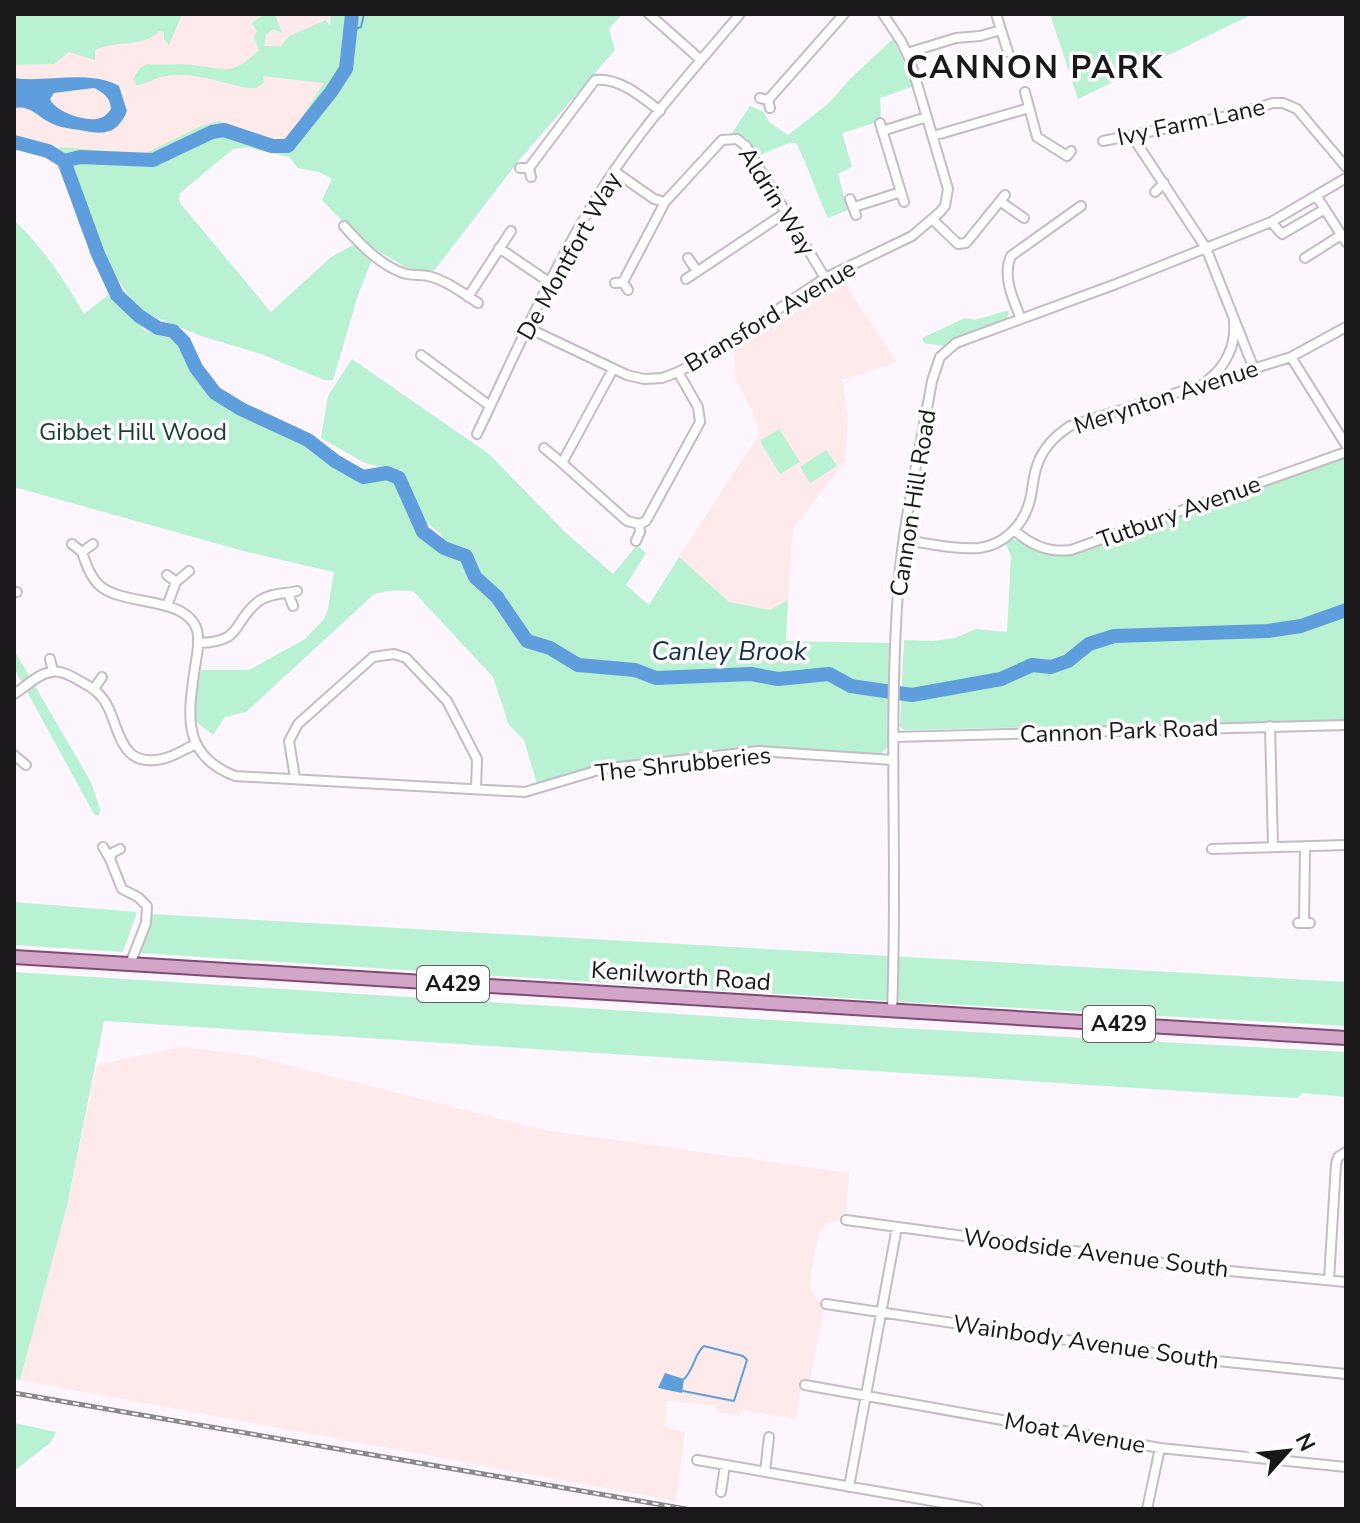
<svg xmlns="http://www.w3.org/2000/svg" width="1360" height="1523" font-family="'Nunito Sans',sans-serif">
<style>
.education{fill:#fee9eb}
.green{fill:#b9f1d3}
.water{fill:#5e9edc;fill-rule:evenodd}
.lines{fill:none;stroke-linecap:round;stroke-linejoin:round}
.stream{stroke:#5e9edc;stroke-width:2}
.river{stroke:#5e9edc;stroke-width:14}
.street-casing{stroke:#c4bcc5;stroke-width:12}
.primary-casing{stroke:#7f4c75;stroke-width:16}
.street{stroke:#fff;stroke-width:8}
.primary{stroke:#d3a5c9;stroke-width:12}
.rail-casing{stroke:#8c878d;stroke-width:5}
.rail{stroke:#fff;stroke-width:2;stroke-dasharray:6;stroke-linecap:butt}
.labels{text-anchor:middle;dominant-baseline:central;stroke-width:7;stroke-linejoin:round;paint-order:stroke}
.shield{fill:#fff;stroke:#5f5d5f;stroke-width:2}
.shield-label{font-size:22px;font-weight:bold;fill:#1a171b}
.street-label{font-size:24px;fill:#1a171b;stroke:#fff}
.park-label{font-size:24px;fill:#18422f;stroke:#fff}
.water-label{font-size:26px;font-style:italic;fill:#122d47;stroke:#fff}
.district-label{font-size:32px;font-weight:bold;letter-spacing:2px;fill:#1a171b;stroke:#fff}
</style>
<rect width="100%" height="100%" fill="#fdf6fe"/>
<path class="education" d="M14,14H581L287,144L245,134L144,156L66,153L14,139Z
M844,283L897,362L842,380L848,417L845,461L793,529L788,600L770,610L729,602L679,557L760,433L753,412L735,377L734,349Z
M181,1047L248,1055L543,1130L849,1173L846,1220L827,1222L819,1232L809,1286L815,1298L826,1304L809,1382L801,1388L796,1419L741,1410L740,1416L717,1412V1405L667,1401L664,1427L685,1432L676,1501L20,1380L67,1206L97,1065Z"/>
<path class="green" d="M14,14H182L169,45L164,39V32L159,31C144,48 115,40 95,50V60L69,52L54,64L14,65Z
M265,14H275L282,33L273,29L266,35L264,46H281L289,36L326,20L330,26L331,14H622L609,29L615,50L520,159L433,272L407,268L360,240L322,200L332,179L319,172L298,168L289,157L247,147L233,149L179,194L180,203L271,312L331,257L355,244L373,257L358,295L333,380H324L261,354L201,336L139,310L79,224L67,182L57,160L58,147L144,154L201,126L219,121L242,131L286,142L324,83L263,76L264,83L256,88H246C220,82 188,70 161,77C152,79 146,85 136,85L133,79L140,68L147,64C162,66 178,63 193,65C228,69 230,77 259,50L254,37L257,31L252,23Z
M1050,14H1253L1078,99Z
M893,39L906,66L912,87L880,98L881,121L842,133L852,167L838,174L848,210L828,218C816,193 809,168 796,143H789L758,156L747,138L732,133L750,106L764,112L769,122L788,135L828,104L850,79Z
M14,220C43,248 64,279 84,314L108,295L146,331L176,340L198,378L214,397L308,444L332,463L363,481L386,476L398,480C408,505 417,545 448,550L441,534L421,518L402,473L365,463L321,438L328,396L352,359L489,454L565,532L613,574L637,545L646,553L626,585L649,605L679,557L729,602L770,610L788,600L786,641L891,643L889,746L881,754L758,747L603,764L537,784L524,740L509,725L493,677L413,591C399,590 386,590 373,595L246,712L225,717L213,735L195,721V701L201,670H249L305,639L324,619L328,609L334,572L247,552L14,487Z
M1009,310L1007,319L943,346L924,343L922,338L965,318L975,320Z
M779,429L800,462L780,474L760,441Z
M826,450L837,466L810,483L800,467Z
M1346,456V720L904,730L900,727L904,640L933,641L955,638L976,629L1007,632L1011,556L1005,542C1019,534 1032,550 1048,552C1062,554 1074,552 1088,549Z
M14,650L91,782L100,809L99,816L94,814L14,668Z
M14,902L137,912L123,952L14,945Z
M152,914L1346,982V1026L906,1002L140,953Z
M14,972L899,1028L1346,1052V1097L1302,1093L1298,1098L1260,1096L104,1021L67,1206L20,1380L14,1378Z
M14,1423L56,1432L50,1443L14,1471Z"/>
<path class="water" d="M14,78C46,83 89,69 119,86L127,111C117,135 103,135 80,130C70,129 57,127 49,122C36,115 30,105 14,108ZM94,88C104,93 110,97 111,109C107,114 106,116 100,118C88,123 55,112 50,99L54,93Z
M665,1373L684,1379L682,1393L658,1388Z"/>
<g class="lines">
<path class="stream" d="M349,31L361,27L364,14
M683,1391L734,1401L747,1360L743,1356L704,1346C694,1354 694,1370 684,1379"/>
<path class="river" d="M14,142L48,151L64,161L98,254L117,295L139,316L158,328L173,331L184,342L196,368L215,393L241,409L308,440L335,461L363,477L387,473L399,478L423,532L444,548L466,556L475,577L497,597L527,641L550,648L578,665L635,670L656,678L751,674L778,679L829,674L851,686L912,695L1001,679L1032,665L1051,667L1068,661L1089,644L1114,636L1268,631L1301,626L1346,610
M64,161L80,157L153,160L212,132L224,130L272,146H288L331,92L346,69L352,14"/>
<g class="street-casing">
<path id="street" d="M649,14L701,60
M996,14L1008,52
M907,53L956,38L980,36L1001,30
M1025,92L1037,137L1067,156L1071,151
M760,98L768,100L770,108
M768,100L844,14
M880,123L904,202
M882,131L927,117
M933,136L1029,108
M1132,136L1206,248L1254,369
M1103,141L1228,116L1273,103H1283L1297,109L1346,167
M520,168H529L531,177
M529,168L595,80C619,77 642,97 660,111
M614,171L654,199L665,202L722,140L737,139L746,146L825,278
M1155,192L1164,183
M1317,197L1346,242
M850,199L856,215
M1001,202L1024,218
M854,207L901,192
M933,220L958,244L966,243L1005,195
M1271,222L1282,234L1325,209
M344,226C360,244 380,265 403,273C411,276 420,274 428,276C446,280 464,294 478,303
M499,248L549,282
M688,258L697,271
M1305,258L1341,235
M686,279L785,213
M623,282L665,202
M615,283L623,282L628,290
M468,297L511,231
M1021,319C1013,299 1002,276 1011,256L1081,206
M528,328L627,375L644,379L662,378L678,372L711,354L825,278L912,236L940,212L945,206L948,189L910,60L901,41L883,14
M421,355L490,406
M1291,357L1346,445
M613,369L562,463L627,521L639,524
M1208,380C1226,366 1236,345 1234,322
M477,434C517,350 554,264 604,186C643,125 693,70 740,14
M544,448L562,463
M1014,530C1031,545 1048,553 1071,550L1346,452
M904,540C928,543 955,550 979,548C1005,545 1024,524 1030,500C1033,488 1033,475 1038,463C1044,447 1056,435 1070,426L1291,357L1346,327
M636,541L640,532L639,524L646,521L700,422L698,407L678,372
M72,544L82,552L93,544
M82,552C86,564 90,576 99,585C123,607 186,595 197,630C200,642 197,655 195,667C188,715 181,755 235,776L525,792L602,769L759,751L893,760
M167,575L176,582L189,571
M14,592H17
M288,593L293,606
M167,606L176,582
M198,643C245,642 231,622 259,601C270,593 285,594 297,591
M50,659L53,671
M94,689L102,677
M14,694C26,687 37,674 51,672C61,670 71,676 80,681C89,686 98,691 104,700C120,723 117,769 162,759C173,757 185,749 196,744
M1270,726L1273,847
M893,737L1346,725
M14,755L26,765
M295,778L289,741L298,724L373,657L394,654L406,658L447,701L477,759L476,789
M103,847L110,859
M120,849L112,853L110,859L122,889L138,897L147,906L146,923L130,964
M1212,849L1346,845
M1298,923H1310
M1304,923L1305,846
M892,1010C898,871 888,731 898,591C903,520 920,450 932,381L940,357L956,343L1116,284L1271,222L1346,178
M846,1220L1208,1269L1346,1282
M1329,1280L1336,1164L1338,1157L1346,1152
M826,1304L1187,1358L1346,1374
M805,1385L1160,1448L1346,1467
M697,1460L978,1509
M765,1472L769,1437
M849,1487L897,1227
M721,1492L725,1465
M1147,1509L1160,1448"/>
</g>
<g class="primary-casing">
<path id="primary" d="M14,957L1346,1038"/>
</g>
<use href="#street" class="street"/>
<use href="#primary" class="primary"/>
<g class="rail-casing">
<path id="rail" d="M14,1393L686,1509"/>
</g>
<use href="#rail" class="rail"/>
</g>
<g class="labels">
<g class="shield">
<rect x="417" y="966" width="72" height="36" rx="6"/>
<rect x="1083" y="1006" width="72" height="36" rx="6"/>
</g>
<g class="shield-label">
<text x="453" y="984">A429</text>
<text x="1119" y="1024">A429</text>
</g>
<g class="street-label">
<text transform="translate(1191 122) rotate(-12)">Ivy Farm Lane</text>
<text transform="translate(777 201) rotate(58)">Aldrin Way</text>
<text transform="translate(569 256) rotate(-61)">De Montfort Way</text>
<text transform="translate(770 316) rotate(-31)">Bransford Avenue</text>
<text transform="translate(1166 397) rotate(-18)">Merynton Avenue</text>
<text transform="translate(913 503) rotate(-81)">Cannon Hill Road</text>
<text transform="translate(1179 512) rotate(-20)">Tutbury Avenue</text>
<text transform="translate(1119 731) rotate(-2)">Cannon Park Road</text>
<text transform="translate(683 764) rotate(-6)">The Shrubberies</text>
<text transform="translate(681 976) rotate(4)">Kenilworth Road</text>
<text transform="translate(1096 1253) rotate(7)">Woodside Avenue South</text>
<text transform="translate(1086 1342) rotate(8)">Wainbody Avenue South</text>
<text transform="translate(1075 1433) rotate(10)">Moat Avenue</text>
</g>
<g class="park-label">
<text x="133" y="432">Gibbet Hill Wood</text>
</g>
<g class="water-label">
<text x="729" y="651">Canley Brook</text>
</g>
<g class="district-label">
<text x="1035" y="67">CANNON PARK</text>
</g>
</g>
<rect width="1360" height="1523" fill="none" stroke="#1a171b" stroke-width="32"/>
<g transform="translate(1288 1451) rotate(63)" stroke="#ffffff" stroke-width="6" paint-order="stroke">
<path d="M0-6L14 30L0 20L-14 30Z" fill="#1a171b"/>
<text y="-12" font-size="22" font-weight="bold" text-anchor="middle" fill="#1a171b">N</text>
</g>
</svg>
